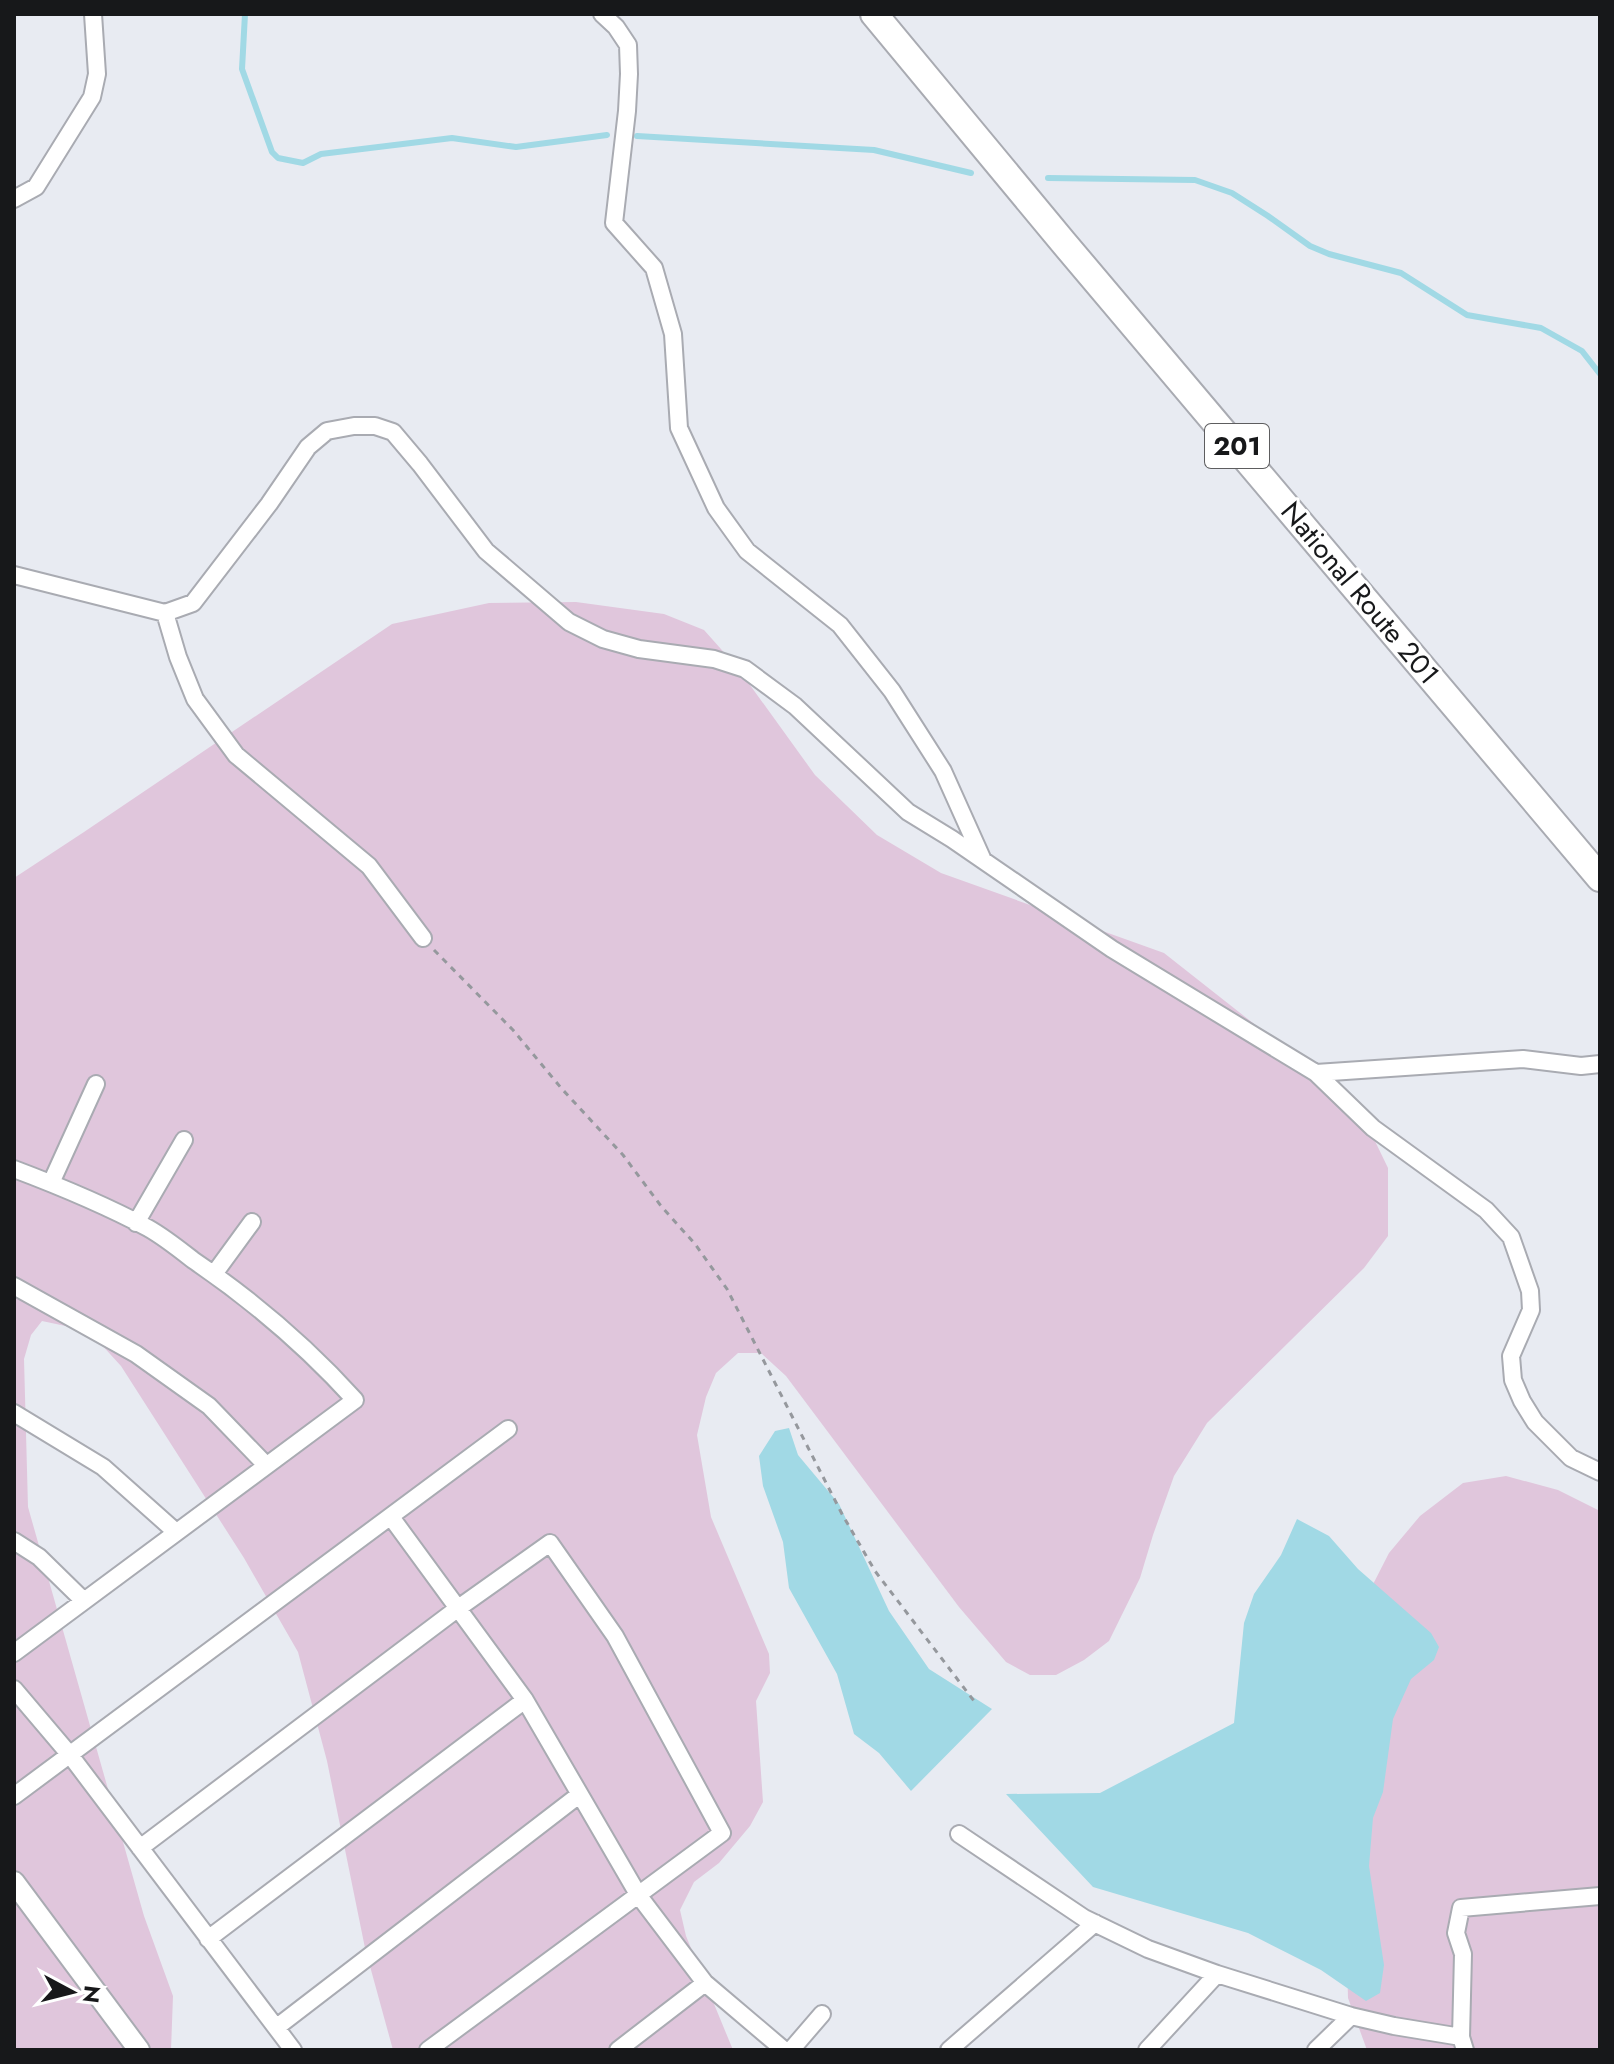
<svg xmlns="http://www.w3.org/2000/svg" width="1614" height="2064" font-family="Jost,sans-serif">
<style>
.green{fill:#e0c6dc}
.water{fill:#a1d9e5}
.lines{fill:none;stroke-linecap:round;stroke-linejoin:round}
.stream{stroke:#a1d9e5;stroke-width:6}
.minor-casing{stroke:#a9abb2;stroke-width:20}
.tertiary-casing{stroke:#a9abb2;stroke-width:24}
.trunk-casing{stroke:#a9abb2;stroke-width:30}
.path{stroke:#95989d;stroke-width:3;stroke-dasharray:6 6;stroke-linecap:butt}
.minor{stroke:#fff;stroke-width:16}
.tertiary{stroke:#fff;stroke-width:20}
.trunk{stroke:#fff;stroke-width:26}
.labels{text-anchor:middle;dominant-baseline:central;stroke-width:6;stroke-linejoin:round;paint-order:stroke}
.shield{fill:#fff;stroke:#5d5d5f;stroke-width:2}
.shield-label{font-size:26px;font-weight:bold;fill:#17181a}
.street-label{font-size:28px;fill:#17181a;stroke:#fff}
</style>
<rect width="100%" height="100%" fill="#e8ebf2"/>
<path class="green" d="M576,602L664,614L704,630L737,667L815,775L877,835L941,873L1164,953L1324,1079L1373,1137L1388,1168V1236L1364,1268L1207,1423L1174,1476L1153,1535L1140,1578L1109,1641L1084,1660L1056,1675H1030L1006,1662L959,1607L786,1376L761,1353H738L716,1373L706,1397L697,1435L711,1517L769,1654L770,1673L756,1701L763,1802L750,1826L719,1863L694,1882L680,1910L686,1936L733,2050H393L365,1948L327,1761L298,1652L244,1558L121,1366L89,1331L42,1321L31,1335L24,1359L28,1507L144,1916L173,1996L171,2050H14V878L84,832L392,624L489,603Z
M1506,1476L1558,1490L1600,1511V2050H1367L1348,1998L1345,1885L1366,1598L1389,1553L1420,1516L1463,1483Z"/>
<path class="water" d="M789,1428L798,1455L839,1504L889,1611L929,1669L992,1709L911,1791L879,1753L854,1734L837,1674L789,1588L783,1542L763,1486L759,1456L775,1431Z
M1297,1519L1329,1536L1358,1569L1431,1633L1439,1647L1434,1660L1411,1679L1393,1719L1383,1792L1373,1818L1369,1866L1384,1965L1380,1993L1366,2001L1321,1970L1248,1933L1093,1887L1006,1794L1100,1793L1234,1723L1244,1623L1254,1594L1281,1555Z"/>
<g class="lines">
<path class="stream" d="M245,14L242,69L272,152L278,158L303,163L321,154L452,138L516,147L607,135
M637,136L874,150L971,173
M1048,178L1195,180L1232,193L1268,216L1310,246L1329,254L1401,273L1467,315L1541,328L1582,351L1600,374"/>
<g class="minor-casing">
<path id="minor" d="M602,14L616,27L628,45L629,74L627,111L614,223L654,268L673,334L679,428L716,508L747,551L840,625L892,691L943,771L982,858
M14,199L36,187L92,97L97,74L93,14
M14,575L165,613L193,603L269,504L308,447L327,431L354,426H375L393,432L420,464L486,551L569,622L603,639L639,649L714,659L745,669L795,706L908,812L952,839L1112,949L1316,1073L1373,1128L1486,1210L1511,1237L1530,1291L1531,1310L1511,1356L1513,1380L1522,1401L1535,1422L1571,1458L1600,1472
M165,613L178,657L195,699L236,755L369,866L423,938
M1316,1073L1523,1059L1581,1066L1600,1064
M14,1169C59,1186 105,1205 148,1228C164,1237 179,1249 193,1260C252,1300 307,1347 355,1400L14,1653
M51,1183L96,1084
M136,1223L184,1140
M214,1274L252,1222
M14,1286L136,1354L209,1406L266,1465
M14,1413L103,1467L176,1532
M391,1517L525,1700L639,1896L705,1983L784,2050
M14,1541L39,1557L84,1601
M14,1689L70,1755L293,2050
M14,1796L508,1429
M959,1834L1084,1918L1148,1949L1217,1974L1351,2016L1394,2026L1461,2037
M140,1848L457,1609L550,1543L615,1636L722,1833L428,2050
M208,1939L525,1700
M277,2027L579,1795
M618,2050L705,1983
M791,2050L822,2014
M949,2050L1095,1923
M1147,2050L1217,1974
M1316,2050L1351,2016
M1465,2050L1461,2037L1463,1954L1456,1933L1461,1908L1600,1896"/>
</g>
<g class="tertiary-casing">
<path id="tertiary" d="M14,1882L139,2050"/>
</g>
<g class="trunk-casing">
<path id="trunk" d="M874,14L1063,242L1600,878"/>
</g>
<path class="path" d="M434,950L513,1030L562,1089L623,1155L661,1206L695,1244L727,1289L842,1514L875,1571L974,1701"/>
<use href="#minor" class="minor"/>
<use href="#tertiary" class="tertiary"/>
<use href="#trunk" class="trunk"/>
</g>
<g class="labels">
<rect class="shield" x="1205" y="424" width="64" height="44" rx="6"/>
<g class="shield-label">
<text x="1237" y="446">201</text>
</g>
<g class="street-label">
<text transform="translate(1360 593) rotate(50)">National Route 201</text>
</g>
</g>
<rect width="1614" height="2064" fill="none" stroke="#17181a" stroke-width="32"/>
<g transform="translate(72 1992) rotate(97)" stroke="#ffffff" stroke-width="6" paint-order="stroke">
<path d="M0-6L14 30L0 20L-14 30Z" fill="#17181a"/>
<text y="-12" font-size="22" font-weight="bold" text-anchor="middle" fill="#17181a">N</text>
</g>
</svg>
